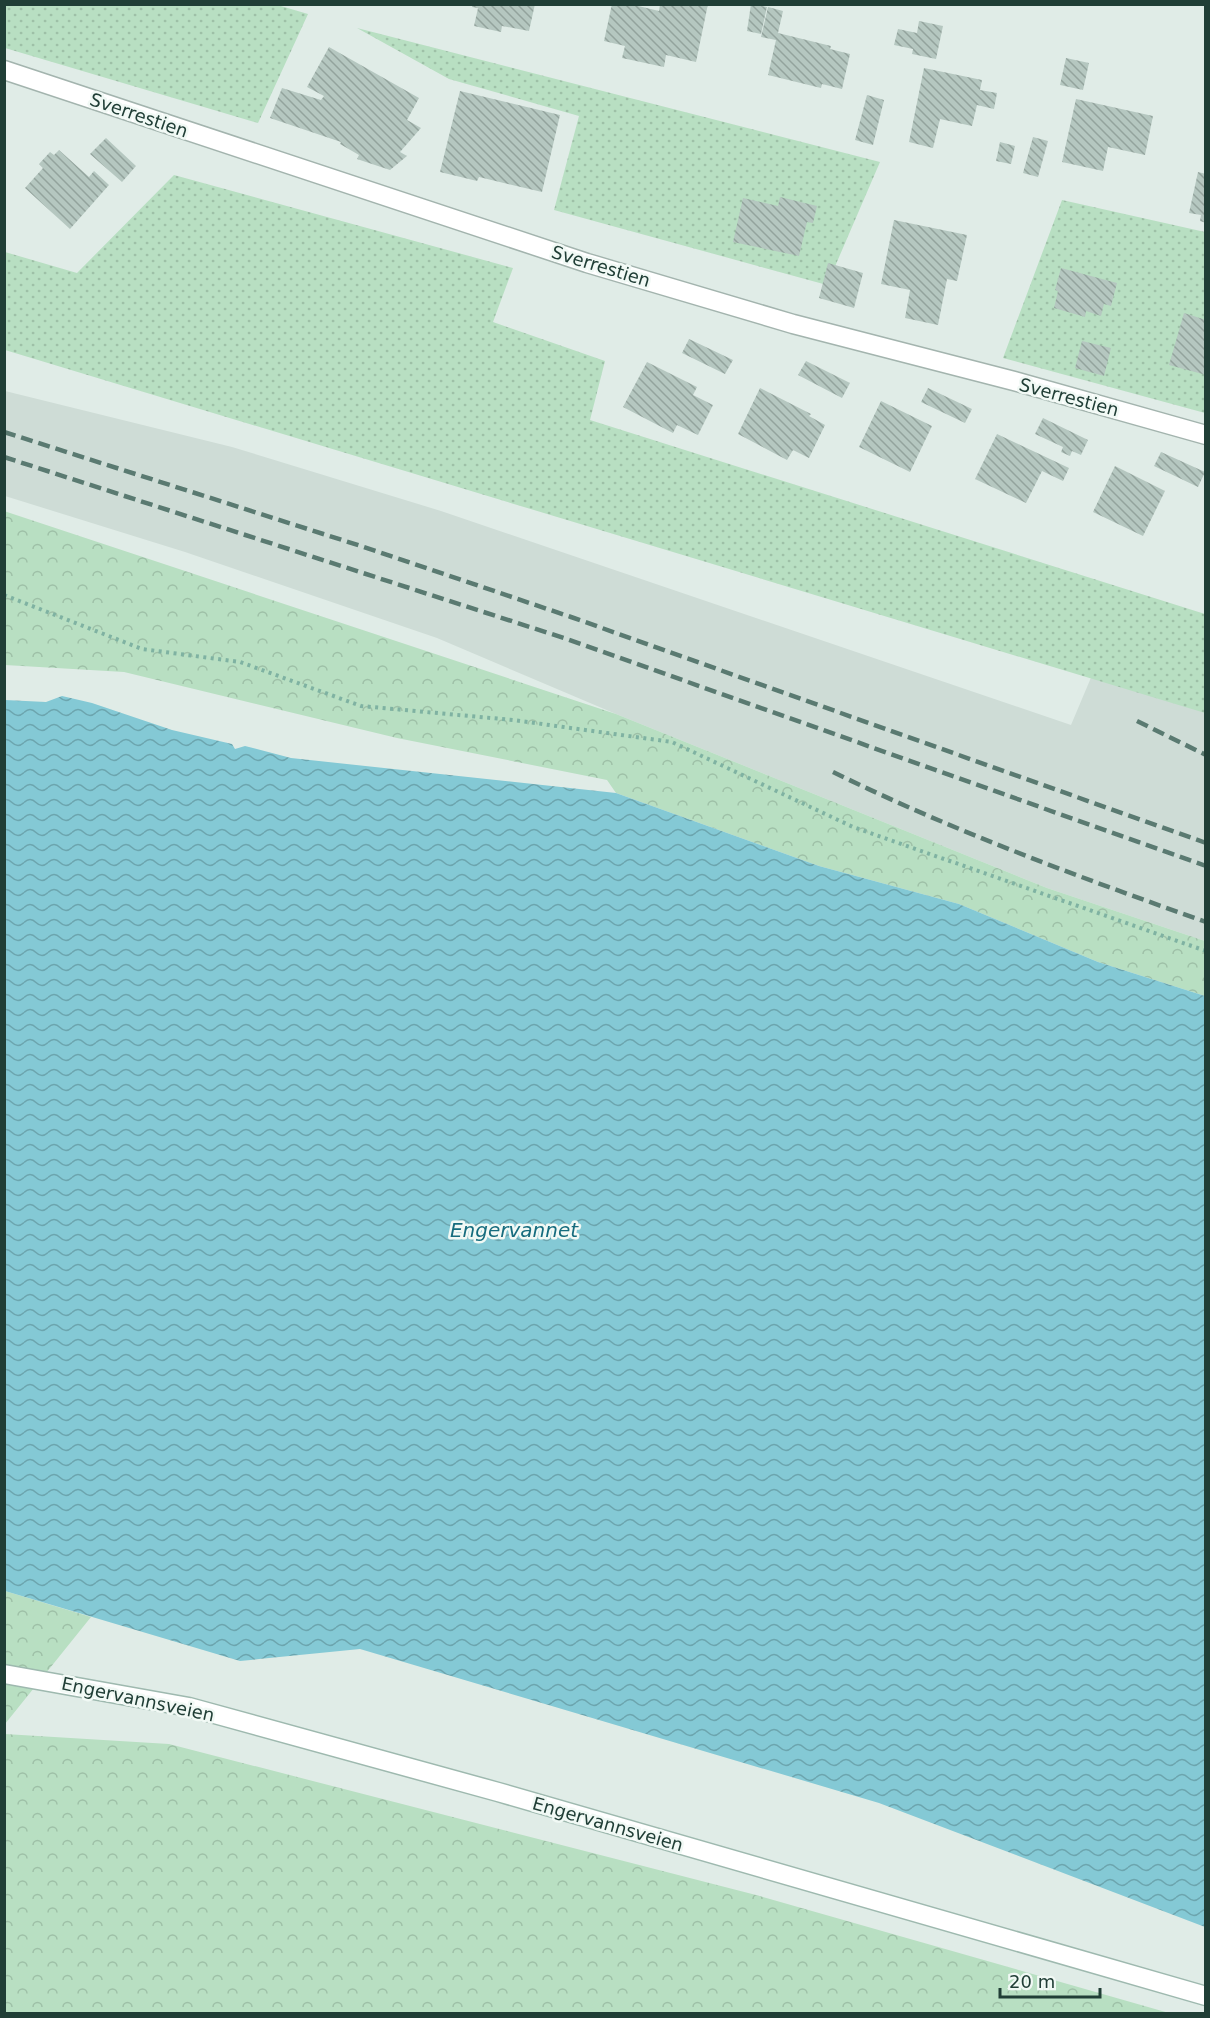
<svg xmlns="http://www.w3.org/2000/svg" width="1210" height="2018" font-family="'DejaVu Sans',sans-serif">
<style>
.built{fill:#cedcd6}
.green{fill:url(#green-dots)}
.forest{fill:url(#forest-crowns)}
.water{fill:url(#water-waves)}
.building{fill:url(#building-back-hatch)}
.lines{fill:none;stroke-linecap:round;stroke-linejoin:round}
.street-casing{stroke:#a3b4ae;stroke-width:21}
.secondary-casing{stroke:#9eb9af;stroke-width:21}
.path{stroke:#7fb2a2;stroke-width:4;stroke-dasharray:3 4.5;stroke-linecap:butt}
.street{stroke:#fff;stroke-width:18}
.secondary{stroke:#fff;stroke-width:18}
.rail{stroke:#5a7a71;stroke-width:4.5;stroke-dasharray:12 6;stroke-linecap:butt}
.labels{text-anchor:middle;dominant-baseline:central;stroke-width:5;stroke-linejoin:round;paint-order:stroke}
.street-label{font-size:18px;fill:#203e36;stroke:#f1f9f5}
.water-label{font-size:20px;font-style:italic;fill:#166c7e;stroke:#f1f9f5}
</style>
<defs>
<pattern id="green-dots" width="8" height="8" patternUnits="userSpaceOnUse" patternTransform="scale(1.5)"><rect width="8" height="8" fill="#b8dfc2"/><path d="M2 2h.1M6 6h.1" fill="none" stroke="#9ec0a7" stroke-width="1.8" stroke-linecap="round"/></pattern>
<pattern id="forest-crowns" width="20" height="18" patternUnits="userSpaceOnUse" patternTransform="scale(1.5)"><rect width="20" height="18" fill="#b8dfc2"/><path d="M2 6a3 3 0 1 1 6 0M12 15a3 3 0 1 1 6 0" fill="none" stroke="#9ec0a7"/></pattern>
<pattern id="water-waves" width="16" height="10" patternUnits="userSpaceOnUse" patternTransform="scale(1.5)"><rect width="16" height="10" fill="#84c9d5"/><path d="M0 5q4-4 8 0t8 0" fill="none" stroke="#6ca5ae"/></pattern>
<pattern id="building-back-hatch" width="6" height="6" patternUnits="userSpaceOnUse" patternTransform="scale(1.5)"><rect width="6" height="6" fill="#b5c7c0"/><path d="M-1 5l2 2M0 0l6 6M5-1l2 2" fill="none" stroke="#93a39d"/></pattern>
</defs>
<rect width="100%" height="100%" fill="#e0ece7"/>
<path class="built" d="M5,391L232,447L441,511L1071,725L1106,642L1205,690V941L1047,888L616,714L437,638L185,552L5,496Z"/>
<path class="green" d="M274,4L308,14L258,123L5,48V5Z
M357,28L880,162L827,285L554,210L579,116L449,79Z
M174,175L513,268L493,322L605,361L590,420L1205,614V713L5,350V252L77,273Z
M1062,200L1205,232V413L1003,358Z"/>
<path class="forest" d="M4,511L616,714L1047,888L1205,941V996L1098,962L959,904L819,866L616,793L607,780L397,738L124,672L5,665Z
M5,1591L91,1617L5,1724Z
M5,1734L169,1744L756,1895L1169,2013H5Z"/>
<path class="water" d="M62,696L92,703L172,730L232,744L235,749L245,746L291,758L616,793L819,866L959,904L1098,962L1205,996V1927L879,1803L360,1649L240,1661L5,1591V700L46,702Z"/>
<path class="building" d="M472,4H535L529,31L502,26L501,32L474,26L478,8L472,7Z
M612,4H630L659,11L660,4H708L696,62L666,55L664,67L622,58L625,46L604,41Z
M751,4L767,7L761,34L747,31Z
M768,7L783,11L778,33L831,46L830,49L850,54L842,89L822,84L821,88L768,75L776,40L761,37Z
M919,21L943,26L936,59L912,54L913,49L894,45L898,29L917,33Z
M329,47L419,98L407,120L421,128L400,152L407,156L390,170L357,159L359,155L340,144L341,142L270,118L282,88L321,100L324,96L307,87Z
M1066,58L1089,63L1083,90L1060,85Z
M924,68L982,80L980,90L997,93L994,109L977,105L972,126L940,119L933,148L909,142Z
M460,91L560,115L542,192L479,177L477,181L440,172Z
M867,95L884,100L873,145L855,140Z
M1076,99L1153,116L1145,155L1108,147L1103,171L1062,162Z
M1033,137L1048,141L1038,177L1023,173Z
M106,138L136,166L122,182L90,154Z
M1000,142L1015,146L1011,164L996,161Z
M59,150L89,177L94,171L109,185L70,229L25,188L43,168L39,164L50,152L54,155Z
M1198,172L1206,174V223L1200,221L1201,215L1189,213Z
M780,197L817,206L813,223L807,222L799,256L733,242L743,198L778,206Z
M894,220L967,235L957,281L947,279L938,325L905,318L910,290L881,284Z
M828,263L863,273L854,308L819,298Z
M1061,268L1117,283L1111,306L1104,304L1101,316L1086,311L1085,317L1054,308L1058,291L1055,290Z
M1184,313L1206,320V375L1169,365Z
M689,339L733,360L725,374L682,353Z
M1082,341L1111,348L1104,376L1075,368Z
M806,361L850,383L842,398L798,375Z
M647,362L697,387L693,395L713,405L698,435L677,425L673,433L623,407Z
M760,388L811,414L809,416L825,425L809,458L793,450L787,460L738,434Z
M928,388L972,409L965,423L921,402Z
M881,401L932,426L910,472L859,447Z
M1043,418L1088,440L1081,455L1072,451L1070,456L1061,452L1063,447L1035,434Z
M997,434L1069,468L1063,481L1042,471L1026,503L975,479Z
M1161,452L1205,472L1198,487L1154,466Z
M1115,466L1165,491L1143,536L1093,512Z"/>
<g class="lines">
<g class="street-casing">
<path id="street" d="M4,70L587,263L793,324L1014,381L1206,435"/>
</g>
<g class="secondary-casing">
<path id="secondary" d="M4,1674L189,1707L498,1792L1206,1996"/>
</g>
<path class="path" d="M4,595L142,649L240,662L361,706L513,720L672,742L853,827L1206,951"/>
<use href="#street" class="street"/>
<use href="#secondary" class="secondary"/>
<path class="rail" d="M4,432L364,547L571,617L1206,843
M4,457L564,638L1206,866
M1137,721L1206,755
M833,772C953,831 1079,877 1206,922"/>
</g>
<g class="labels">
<g class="street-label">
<text transform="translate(139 115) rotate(19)">Sverrestien</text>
<text transform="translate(601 266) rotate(17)">Sverrestien</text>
<text transform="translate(1069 397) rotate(15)">Sverrestien</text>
<text transform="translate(138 1699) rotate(12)">Engervannsveien</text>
<text transform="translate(608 1824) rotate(16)">Engervannsveien</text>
</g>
<g class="water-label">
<text x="514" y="1230">Engervannet</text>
</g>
</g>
<rect width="1210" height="2018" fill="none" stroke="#203e36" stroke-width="12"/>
<path d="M1000 1988v9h100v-9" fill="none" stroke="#203e36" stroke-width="3"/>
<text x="1009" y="1988" font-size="18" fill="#203e36" stroke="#f1f9f5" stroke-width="4.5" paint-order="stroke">20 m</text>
</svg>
